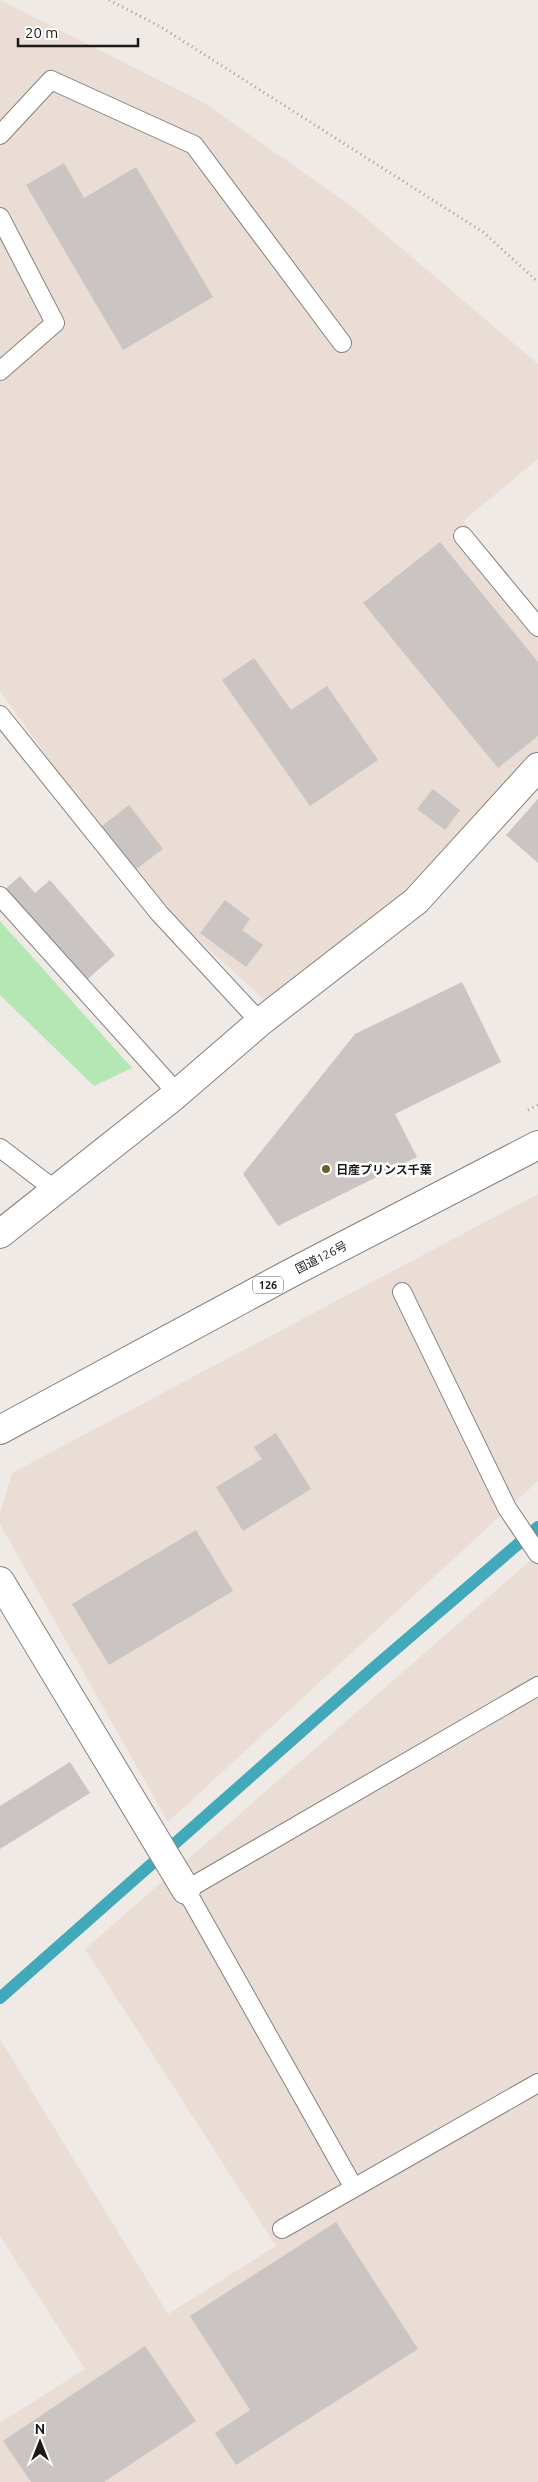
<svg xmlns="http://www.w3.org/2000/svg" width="538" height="2482" font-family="Ubuntu,'Noto Sans JP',sans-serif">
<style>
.built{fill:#e9ddd5}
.green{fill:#b4e7b4}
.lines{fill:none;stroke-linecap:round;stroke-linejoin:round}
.stream{stroke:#42a9ba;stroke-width:12}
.building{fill:#cac4c3}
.service-casing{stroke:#85807d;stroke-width:20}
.minor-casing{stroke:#85807d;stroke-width:30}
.trunk-casing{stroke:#85807d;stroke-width:30}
.path{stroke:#a09c9a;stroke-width:3;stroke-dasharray:1 4;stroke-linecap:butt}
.service{stroke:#fff;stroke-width:18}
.minor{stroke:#fff;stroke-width:28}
.trunk{stroke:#fff;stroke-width:28}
.poi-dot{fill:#68612e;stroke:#fff;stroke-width:2}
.labels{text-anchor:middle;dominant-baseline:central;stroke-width:5;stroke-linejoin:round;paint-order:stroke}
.shield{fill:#fff;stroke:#615f5f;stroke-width:1}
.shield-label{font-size:11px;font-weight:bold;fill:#1d1b1a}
.poi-label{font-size:12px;font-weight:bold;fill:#1d1b1a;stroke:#fff;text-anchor:start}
.street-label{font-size:12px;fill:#1d1b1a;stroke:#fff}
</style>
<rect width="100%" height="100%" fill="#efeae6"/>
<path class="built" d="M0,0L206,104L354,208L538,364V459L463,521L538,610V754L412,888L267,1002L156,902L96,825L0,691Z
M538,1194V1481L168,1822L0,1524V1513L12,1473Z
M538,1554V2482H0V2423L85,2369L0,2236V2039L168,2314L276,2246L85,1949Z"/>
<path class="green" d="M0,921L132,1068L94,1086L0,995Z"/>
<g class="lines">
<path class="stream" d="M0,1998L370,1671L538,1527"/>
</g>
<path class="building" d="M64,163L84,198L136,167L213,297L123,350L26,185Z
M440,542L538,662V736L498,768L363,603Z
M254,658L291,710L327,686L378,760L310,806L222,680Z
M433,789L460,810L445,830L417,809Z
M538,799V863L506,835Z
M129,805L163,849L135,870L102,826Z
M20,876L35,893L50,880L115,955L82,984L2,892Z
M225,900L250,919L242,930L263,945L246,967L200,933Z
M462,982L501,1062L395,1114L417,1157L278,1226L243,1174L355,1034Z
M276,1433L311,1489L243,1531L216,1487L262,1459L254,1447Z
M196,1530L233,1591L109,1665L72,1604Z
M70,1762L90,1793L0,1849V1806Z
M336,2222L418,2349L236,2465L215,2433L250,2410L190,2316Z
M145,2346L196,2421L104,2482H31L3,2441Z"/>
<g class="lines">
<g class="service-casing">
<path id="service" d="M0,135L51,80L194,145L342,343
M0,217L55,323L0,371
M463,536L538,627
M0,715L159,913L260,1022
M0,896L177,1093
M0,1148L55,1190
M402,1292L507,1508L538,1554
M354,2188L186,1890L538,1686
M282,2229L538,2083"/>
</g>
<g class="minor-casing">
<path id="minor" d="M0,1234L173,1097L260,1022L416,901L538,767
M0,1581L186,1890"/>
</g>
<g class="trunk-casing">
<path id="trunk" d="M0,1430L289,1274L538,1145"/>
</g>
<path class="path" d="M109,0L161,27L483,232L538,282
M528,1110L538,1105"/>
<use href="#service" class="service"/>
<use href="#minor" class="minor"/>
<use href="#trunk" class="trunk"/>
</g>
<circle class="poi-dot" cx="326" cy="1169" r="5"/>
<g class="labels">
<rect class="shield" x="253" y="1276.5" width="30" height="17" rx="4"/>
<g class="shield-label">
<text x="268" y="1285">126</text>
</g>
<g class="poi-label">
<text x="336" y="1169">日産プリンス千葉</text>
</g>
<g class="street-label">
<text transform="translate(321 1257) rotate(-27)">国道126号</text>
</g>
</g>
<g transform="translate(40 2442)" stroke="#ffffff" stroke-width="4" paint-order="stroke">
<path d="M0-4L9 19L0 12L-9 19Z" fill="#1d1b1a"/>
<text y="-8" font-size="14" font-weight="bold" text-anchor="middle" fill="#1d1b1a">N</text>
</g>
<path d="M18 38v8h120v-8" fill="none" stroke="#1d1b1a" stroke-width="2.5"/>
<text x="25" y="38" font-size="15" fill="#1d1b1a" stroke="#ffffff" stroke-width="4" paint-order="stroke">20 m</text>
</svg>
